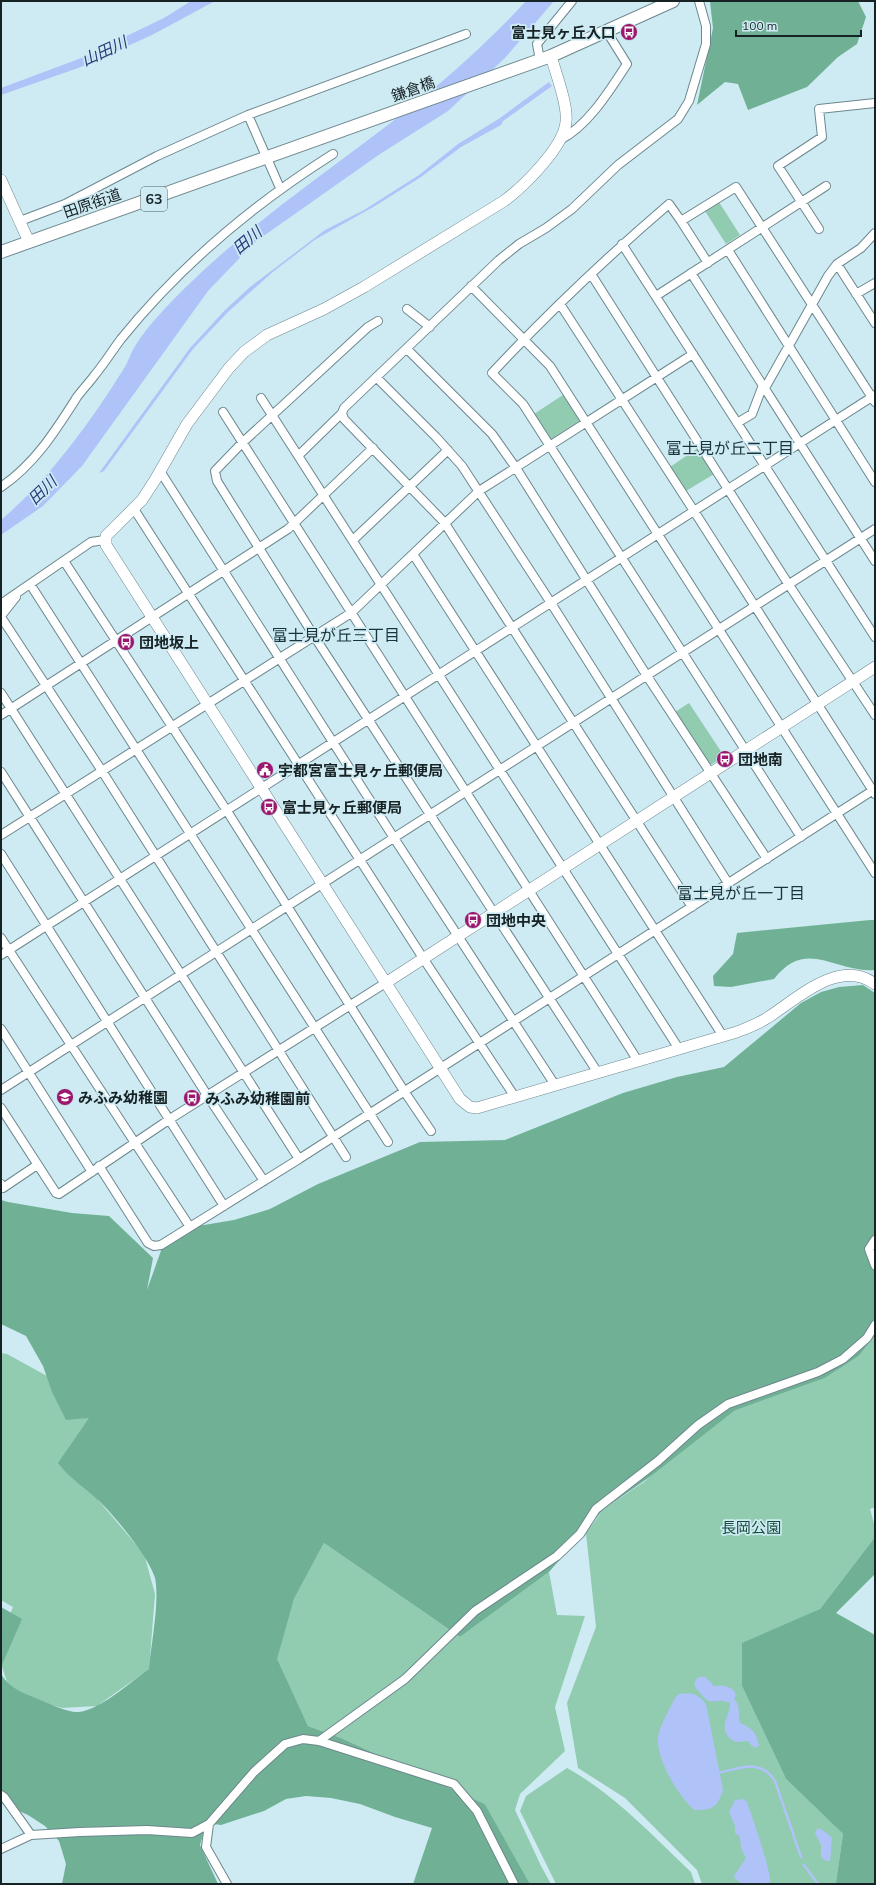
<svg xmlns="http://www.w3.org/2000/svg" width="876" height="1885" font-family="Mulish,'Noto Sans JP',sans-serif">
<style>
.green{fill:#91cbb0}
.forest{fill:#70b195}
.water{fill:#afc3f9}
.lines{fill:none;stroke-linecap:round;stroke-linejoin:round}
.stream{stroke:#afc3f9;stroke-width:2.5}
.river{stroke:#afc3f9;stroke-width:15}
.street-casing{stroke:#6c878e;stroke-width:10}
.secondary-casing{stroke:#6c878e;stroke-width:12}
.primary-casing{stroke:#6c878e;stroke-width:14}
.street{stroke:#fff;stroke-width:8}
.secondary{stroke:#fff;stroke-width:11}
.primary{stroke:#fff;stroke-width:12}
.labels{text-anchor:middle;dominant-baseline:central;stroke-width:3.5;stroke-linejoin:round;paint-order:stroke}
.shield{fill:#ceebf3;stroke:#4e5e63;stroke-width:1}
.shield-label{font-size:14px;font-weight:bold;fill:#172225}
.poi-label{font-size:15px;font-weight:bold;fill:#172225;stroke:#ceebf3;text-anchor:start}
.street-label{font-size:15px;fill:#172225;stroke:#ceebf3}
.park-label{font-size:15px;fill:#154b37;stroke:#ceebf3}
.water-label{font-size:16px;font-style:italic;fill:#293b7a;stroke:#ceebf3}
.neighbourhood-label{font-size:16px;fill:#1a3239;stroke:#ceebf3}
</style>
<rect width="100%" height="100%" fill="#ceebf3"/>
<path class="green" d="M719,202L740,235L726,244L705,211Z
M563,395L580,420L551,439L534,414Z
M698,448L714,474L686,491L670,467Z
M689,703L724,756L712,764H708L675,712Z
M875,1335V1507L870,1509L875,1527V1537L820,1609L742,1648V1686L786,1779L843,1834L836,1882L834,1884H702L697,1870L625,1798L578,1768L567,1703L596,1627L586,1533L604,1509L644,1482L703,1430L734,1411L825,1378L859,1356Z
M1,1353L7,1354L47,1376L90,1418L98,1500L144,1554L155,1594L149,1669L97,1706L62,1708L11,1693L1,1664V1636L13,1607L1,1600Z
M324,1543L460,1637L549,1572L557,1615L585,1616L555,1707L565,1751L520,1794L515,1810L541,1866L551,1884H530L485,1804L341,1738L308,1726L276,1659L294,1599Z
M567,1768C614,1794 652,1835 691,1872L695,1884H556L520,1811L526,1796Z"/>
<path class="forest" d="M712,1H858L866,17L857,44L838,57L807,87L748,110L738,84L725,82L697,105L713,28L710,2Z
M870,920H875V970C834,973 807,937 774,979L731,987L714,986L713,976L733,954L737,933Z
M863,985L875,993V1335L859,1356L825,1378L734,1411L651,1476L604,1509L549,1572L460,1637L324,1543L294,1599L277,1659L308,1726L341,1738L485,1804L530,1884H413L432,1828L395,1817L360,1804L331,1798L306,1796L286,1799L264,1811L221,1825L206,1823L200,1845L218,1884H62L66,1864L59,1841L45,1826L28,1815L1,1803V1674C9,1688 23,1693 38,1699C48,1703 68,1713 79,1712C102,1709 130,1682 149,1669C151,1645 160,1601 155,1578C149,1557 114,1515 98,1500C84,1487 69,1478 58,1463L89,1418L66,1420L52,1392L43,1366L26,1336L1,1324V1200L8,1202L72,1213L109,1216L153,1258L147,1290L163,1245L198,1226L234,1220L270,1209L318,1184L420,1142L505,1140L623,1093L677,1077L724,1067L801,1003L821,992L839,987Z
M875,1537V1574L836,1613L875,1635V1884H834L836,1882L843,1834L786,1779L742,1686V1643L820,1609Z
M1,1607L22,1619L1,1667Z"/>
<path class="water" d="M191,1H215L152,35L81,67L1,95V88L100,51L116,41L164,18Z
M526,1H554L505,58L448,111L380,154L255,242L208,291L82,466L43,506L1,535V520C50,478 89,424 123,370C128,363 130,354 135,346C148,325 168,305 186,287C243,231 308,185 372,137C427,96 480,51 526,1Z
M549,82L552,86L503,121L501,125L461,147L421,177L375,206L316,239L274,271L228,312L193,349L104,471L99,473L190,348L225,310L250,287L325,230L364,210L419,175L458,144L500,118Z
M679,1694C693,1693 697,1693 706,1704L723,1790C717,1808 713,1810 694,1810C678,1795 656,1760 658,1737C659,1727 670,1708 675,1698Z
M728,1695C743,1702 737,1711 740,1723C752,1728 756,1732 759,1745L756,1748L752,1746L748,1741L736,1742C710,1729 738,1710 728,1695Z
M743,1799L747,1802C752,1817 772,1872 770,1884H743L735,1879L734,1876L746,1858L741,1848L740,1837L735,1833V1826L729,1812L735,1800Z
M818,1828L824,1831L832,1838L830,1861H826L821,1857V1845L815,1833Z"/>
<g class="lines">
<path class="stream" d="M718,1773C741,1768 760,1758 775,1781L801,1857
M804,1865L818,1884"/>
<path class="river" d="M702,1684L711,1694L722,1693L728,1695"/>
<g class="street-casing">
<path id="street" d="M540,60L537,44L572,1
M248,115L280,188
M560,140C588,126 610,90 627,64L607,32
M20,221L65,204L157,156L248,115L466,34
M681,221L708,263
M819,229L778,166L822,137L819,109L875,103
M622,244L875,637
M728,250L875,482
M837,264L875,323
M691,273L875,561
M591,274L789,585L875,715
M471,286L550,366L875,873
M856,294L875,283
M656,296L826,186
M560,304L694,511L875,794
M407,309L430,327
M378,321L368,327L242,443L215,471L217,481L314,636L598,1073
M407,349L492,434L516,468L647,676L767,859
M377,378L436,437L462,466L551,603L728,883
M765,388L828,276L837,264L861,248L875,233
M261,398L679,1049
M223,412L638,1061
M737,423L752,414L763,385
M299,455L342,413
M160,471L394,838L555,1085
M1,487C35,464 56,430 77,397C82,390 89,383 94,376C104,364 112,351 121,339C180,266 254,204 333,154
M134,509L423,958L515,1097
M353,540L448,450
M413,554L723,1036
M64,561L227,811L404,1091L431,1131
M30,584L388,1142
M1,604L91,542L105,540
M1,616L16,597
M1,617L102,771L346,1157
M1,693L299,1159L875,789
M1,715L288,529L373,448
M1,772L207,1095L264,1181
M1,835L351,613L479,491L693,354
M801,837L523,404L492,373C548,313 607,257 669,204L681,221L736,187L875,402
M1,854L224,1206
M692,907L444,522L344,419L342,413L344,408L499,260L519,244L546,228L572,209L618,165L678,119L689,101L706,44V26L699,1
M1,938L190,1227
M1,955L875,395
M1,1029L92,1172
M1,1090L875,529
M1,1108L56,1193L59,1194L170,1119L387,982
M99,1166L148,1243L154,1246L161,1245L299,1159
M1,1184L3,1188L37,1165
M875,1240L869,1249L875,1265
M319,1741L405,1679L475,1611L557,1556L580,1534L596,1509L658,1461L698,1425L728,1404L818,1372L843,1359L867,1338L875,1325
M1,1795L4,1797L31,1835
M209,1824L206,1847L227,1884
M1,1849L31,1835L80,1832L147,1830L192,1833L209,1824L254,1772L285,1744L303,1739L319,1741L454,1784L477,1811L514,1884"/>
</g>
<g class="secondary-casing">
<path id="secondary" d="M551,56C556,74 568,105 566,122C564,147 523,187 504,201L364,287L324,309L267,335L244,352L229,368L187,424L155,480L142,500L106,536V545L460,1099L470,1107L477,1108L737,1032C747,1028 758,1024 767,1018C796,1000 839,957 875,984
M1,180L29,242
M387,982L875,667"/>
</g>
<g class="primary-casing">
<path id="primary" d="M1,252L551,56L673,1"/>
</g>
<use href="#street" class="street"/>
<use href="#secondary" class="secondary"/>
<use href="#primary" class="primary"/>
</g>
<defs>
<g id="bus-disc" transform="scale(0.9)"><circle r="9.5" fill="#9a186d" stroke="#ceebf3"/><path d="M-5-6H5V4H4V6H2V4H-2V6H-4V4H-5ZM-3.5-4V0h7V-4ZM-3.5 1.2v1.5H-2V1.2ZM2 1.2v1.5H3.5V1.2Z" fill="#fff"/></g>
<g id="civic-disc" transform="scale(0.9)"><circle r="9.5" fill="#9a186d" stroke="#ceebf3"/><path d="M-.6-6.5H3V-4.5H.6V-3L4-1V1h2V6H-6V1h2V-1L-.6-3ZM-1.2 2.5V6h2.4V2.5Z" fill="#fff"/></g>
<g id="school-disc" transform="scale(0.9)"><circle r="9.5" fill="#9a186d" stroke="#ceebf3"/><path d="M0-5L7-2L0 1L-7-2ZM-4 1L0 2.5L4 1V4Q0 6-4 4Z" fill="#fff"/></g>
</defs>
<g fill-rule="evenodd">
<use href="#bus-disc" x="629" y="32"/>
<use href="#bus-disc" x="126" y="642"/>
<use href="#bus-disc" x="725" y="759"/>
<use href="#civic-disc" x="265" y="770"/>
<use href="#bus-disc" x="269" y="807"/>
<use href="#bus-disc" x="473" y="920"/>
<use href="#school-disc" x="65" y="1097"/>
<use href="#bus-disc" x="192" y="1098"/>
</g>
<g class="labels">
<rect class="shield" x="141" y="187" width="26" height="24" rx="3"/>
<g class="shield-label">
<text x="154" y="199">63</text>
</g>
<g class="poi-label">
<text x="616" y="32" text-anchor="end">富士見ヶ丘入口</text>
<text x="139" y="642">団地坂上</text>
<text x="738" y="759">団地南</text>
<text x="278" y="770">宇都宮富士見ヶ丘郵便局</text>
<text x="282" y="807">富士見ヶ丘郵便局</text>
<text x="486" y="920">団地中央</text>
<text x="78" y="1097">みふみ幼稚園</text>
<text x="205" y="1098">みふみ幼稚園前</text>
</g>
<g class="street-label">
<text transform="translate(413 89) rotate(-20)">鎌倉橋</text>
<text transform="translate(92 203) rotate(-19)">田原街道</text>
</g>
<g class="park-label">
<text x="751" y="1527">長岡公園</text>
</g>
<g class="water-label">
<text transform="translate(104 51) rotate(-25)">山田川</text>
<text transform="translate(247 240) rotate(-40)">田川</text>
<text transform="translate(42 490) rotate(-44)">田川</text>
</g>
<g class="neighbourhood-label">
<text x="730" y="448">富士見が丘二丁目</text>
<text x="336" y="635">富士見が丘三丁目</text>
<text x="741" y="893">富士見が丘一丁目</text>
</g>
</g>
<rect width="876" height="1885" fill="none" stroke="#172225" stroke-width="4"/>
<path d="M736 30v6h125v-6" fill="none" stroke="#172225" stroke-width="2"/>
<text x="742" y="30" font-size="12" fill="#172225" stroke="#ceebf3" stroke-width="3" paint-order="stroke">100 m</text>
</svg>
